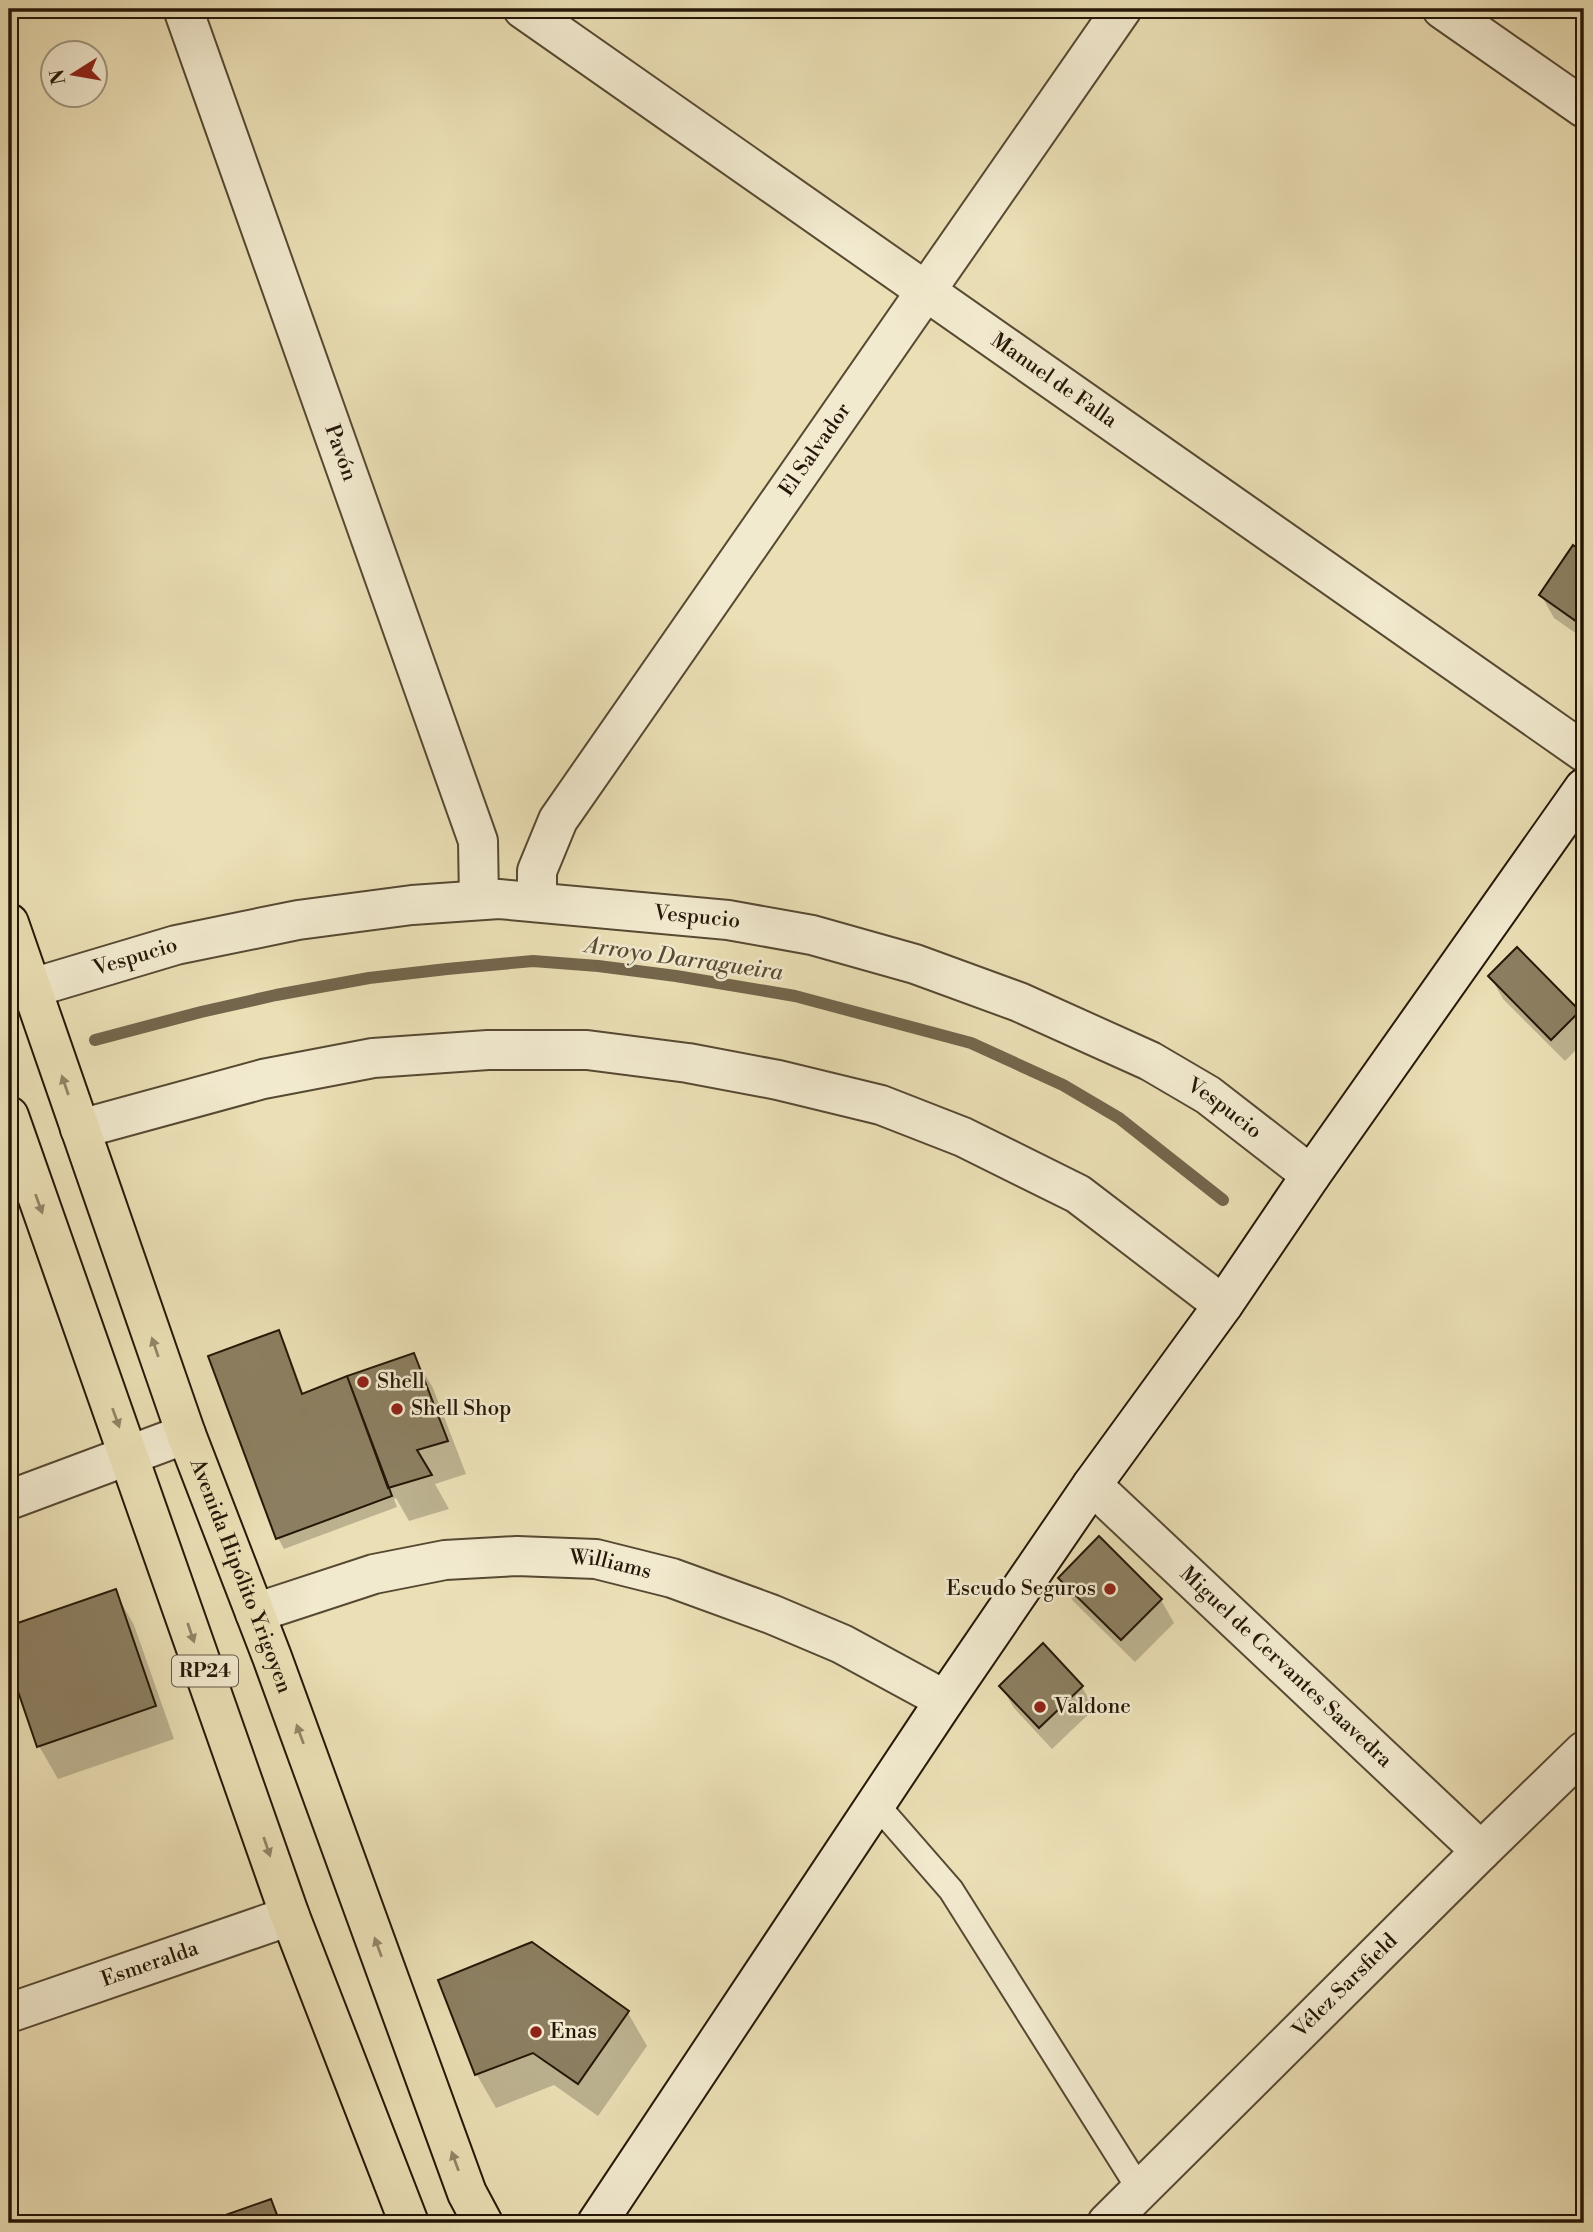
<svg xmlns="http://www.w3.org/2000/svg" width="1593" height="2232" font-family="'Libre Bodoni',serif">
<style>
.shadow{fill:#0003}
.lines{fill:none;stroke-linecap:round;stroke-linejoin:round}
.stream{stroke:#74664c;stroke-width:12}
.building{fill:#8c7f61;stroke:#251707;stroke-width:2}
.lane-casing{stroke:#564932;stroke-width:28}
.street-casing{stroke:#564932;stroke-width:42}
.secondary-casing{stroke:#251707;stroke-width:42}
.primary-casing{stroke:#251707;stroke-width:42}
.lane{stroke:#f2eacf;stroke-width:24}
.street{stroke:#f2eacf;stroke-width:38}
.secondary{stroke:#f2eacf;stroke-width:38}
.primary{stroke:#ebdfb5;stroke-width:38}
.oneway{fill:#928567}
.poi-dot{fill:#8f2418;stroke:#f2eacf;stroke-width:2.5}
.labels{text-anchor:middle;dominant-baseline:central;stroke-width:5;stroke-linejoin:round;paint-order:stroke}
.shield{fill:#f2eacf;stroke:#625643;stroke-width:2}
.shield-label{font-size:19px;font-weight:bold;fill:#251707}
.street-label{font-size:21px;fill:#251707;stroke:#f2eacf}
.poi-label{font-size:21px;fill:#251707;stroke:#f2eacf;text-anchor:start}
.water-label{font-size:23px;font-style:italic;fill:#594c35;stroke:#f2eacf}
</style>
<rect width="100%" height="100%" fill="#ebdfb5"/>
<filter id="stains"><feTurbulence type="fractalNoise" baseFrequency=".00286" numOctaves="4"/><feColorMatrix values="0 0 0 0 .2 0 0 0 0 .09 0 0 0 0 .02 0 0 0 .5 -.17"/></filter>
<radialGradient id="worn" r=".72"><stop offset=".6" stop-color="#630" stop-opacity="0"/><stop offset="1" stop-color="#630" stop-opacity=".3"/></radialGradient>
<path class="shadow" d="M1574,548L1584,555V639L1554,618L1541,595Z
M1490,976L1578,1012L1584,1022V1042L1565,1061L1503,999Z
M279,1332L285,1343L304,1395L413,1355L433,1388L466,1474L435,1484L449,1509L409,1521L396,1498L394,1499L397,1507L284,1549L278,1538L211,1357Z
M1099,1539L1161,1600L1174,1623L1135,1662L1073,1601L1060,1578Z
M115,1592L134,1625L174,1739L58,1779L39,1746L9,1659V1628Z
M1001,1686L1082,1687L1094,1709L1052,1749L1014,1708Z
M440,1981L628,2013L647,2046L598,2116L554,2085L496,2108L477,2075Z
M271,2201L283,2223H209Z"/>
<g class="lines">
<path class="stream" d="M95,1040L201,1012L276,995L369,978L447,969L533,961L598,966L676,976L795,996L971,1043L1063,1085L1119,1118L1223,1200"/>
</g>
<path class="building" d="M1573,545L1584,553V618L1580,624L1539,595Z
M1517,947L1580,1011L1551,1040L1488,976Z
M279,1330L302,1394L347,1376L392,1496L276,1539L208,1356Z
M414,1353L448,1441L417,1450L432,1475L388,1488L347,1376Z
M1099,1536L1162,1599L1121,1640L1058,1578Z
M116,1589L156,1706L37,1747L9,1665V1626Z
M1043,1643L1083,1686L1039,1728L999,1686Z
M532,1942L629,2011L578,2084L533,2053L475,2075L438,1980Z
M271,2199L280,2223H203Z"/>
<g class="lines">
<g class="lane-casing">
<path id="lane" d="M876,1804L951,1890L1140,2190"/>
</g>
<g class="street-casing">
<g id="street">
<path id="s1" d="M183,9L478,841L479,900"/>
<path id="s2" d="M523,9L1584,752"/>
<path d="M1442,9L1584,108"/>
<path id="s3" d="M537,902V871L558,820L1122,9"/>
<path id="s4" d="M32,988L176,945L298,920L412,905L499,899L728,920L812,935L915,964L1019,1002L1150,1061L1208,1095L1311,1175"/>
<path d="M80,1129L263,1079L373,1058L488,1050H587L688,1063L778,1080L881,1105L963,1137L1078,1194L1223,1305"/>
<path id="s5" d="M1092,1485L1481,1851"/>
<path d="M9,1500L186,1434"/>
<path id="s6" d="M255,1613L374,1574L445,1560L517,1556L596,1559L672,1578L771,1614L842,1644L945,1700"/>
<path id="s7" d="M9,2013L290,1916"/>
<path id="s8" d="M1107,2223L1481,1851L1584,1751"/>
</g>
</g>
<g class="secondary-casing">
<path id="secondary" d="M597,2223L945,1700L1092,1485L1223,1305L1311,1175L1584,788"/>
</g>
<g class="primary-casing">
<g id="primary">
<path id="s9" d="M9,923L186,1434L272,1657L467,2193L483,2223"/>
<path d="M9,1116L290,1916L409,2223"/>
</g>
</g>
<use href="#lane" class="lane"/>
<use href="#street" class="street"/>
<use href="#secondary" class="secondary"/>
<use href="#primary" class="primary"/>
</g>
<defs><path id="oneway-solid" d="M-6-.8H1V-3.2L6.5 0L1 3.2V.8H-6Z" transform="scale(1.75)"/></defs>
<g class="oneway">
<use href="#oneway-solid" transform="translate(65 1085) rotate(-109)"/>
<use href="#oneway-solid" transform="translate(39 1204) rotate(70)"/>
<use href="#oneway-solid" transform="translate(155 1347) rotate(-109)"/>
<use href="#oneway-solid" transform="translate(116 1418) rotate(70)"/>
<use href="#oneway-solid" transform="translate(191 1633) rotate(71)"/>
<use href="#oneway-solid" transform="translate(300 1734) rotate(-110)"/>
<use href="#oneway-solid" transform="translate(267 1847) rotate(71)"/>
<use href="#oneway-solid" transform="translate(378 1947) rotate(-110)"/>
<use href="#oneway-solid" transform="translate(455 2161) rotate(-110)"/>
</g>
<g class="poi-dot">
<circle cx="363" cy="1382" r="7"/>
<circle cx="397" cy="1409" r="7"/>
<circle cx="1110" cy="1589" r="7"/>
<circle cx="1040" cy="1707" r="7"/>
<circle cx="536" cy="2032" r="7"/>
</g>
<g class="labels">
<rect class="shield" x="172" y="1655.5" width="66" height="31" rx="5"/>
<g class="shield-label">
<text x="205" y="1671">RP24</text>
</g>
<g class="street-label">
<text stroke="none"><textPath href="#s2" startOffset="648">Manuel de Falla</textPath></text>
<text stroke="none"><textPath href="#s3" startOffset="537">El Salvador</textPath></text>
<text stroke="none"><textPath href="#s1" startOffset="471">Pavón</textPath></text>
<text stroke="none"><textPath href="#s4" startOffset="676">Vespucio</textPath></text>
<text stroke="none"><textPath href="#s4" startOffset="108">Vespucio</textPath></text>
<text stroke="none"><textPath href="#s4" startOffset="1242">Vespucio</textPath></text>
<text stroke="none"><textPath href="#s6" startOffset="364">Williams</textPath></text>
<text stroke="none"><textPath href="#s9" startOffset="693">Avenida Hipólito Yrigoyen</textPath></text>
<text stroke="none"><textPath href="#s5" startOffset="266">Miguel de Cervantes Saavedra</textPath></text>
<text stroke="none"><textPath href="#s7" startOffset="149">Esmeralda</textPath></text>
<text stroke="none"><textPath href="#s8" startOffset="336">Vélez Sarsfield</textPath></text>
</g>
<g class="poi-label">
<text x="377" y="1382">Shell</text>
<text x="411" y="1409">Shell Shop</text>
<text x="1096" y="1589" text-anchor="end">Escudo Seguros</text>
<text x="1054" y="1707">Valdone</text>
<text x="550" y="2032">Enas</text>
</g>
<g class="water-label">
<text transform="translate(684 959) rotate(8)">Arroyo Darragueira</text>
</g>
</g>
<rect width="1593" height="2232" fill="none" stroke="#ebdfb5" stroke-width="35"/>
<rect x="10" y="10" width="1572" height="2211" fill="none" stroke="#251707" stroke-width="3.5"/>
<rect x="18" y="18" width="1558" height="2197" fill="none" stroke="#251707" stroke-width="2"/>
<g transform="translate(74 74) rotate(259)"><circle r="33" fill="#f2eacf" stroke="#a0967f" stroke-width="2"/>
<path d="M0-5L12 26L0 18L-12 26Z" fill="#8f2418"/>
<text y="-10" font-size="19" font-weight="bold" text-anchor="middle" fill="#251707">N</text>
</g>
<rect width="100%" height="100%" filter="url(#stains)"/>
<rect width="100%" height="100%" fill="url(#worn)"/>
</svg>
